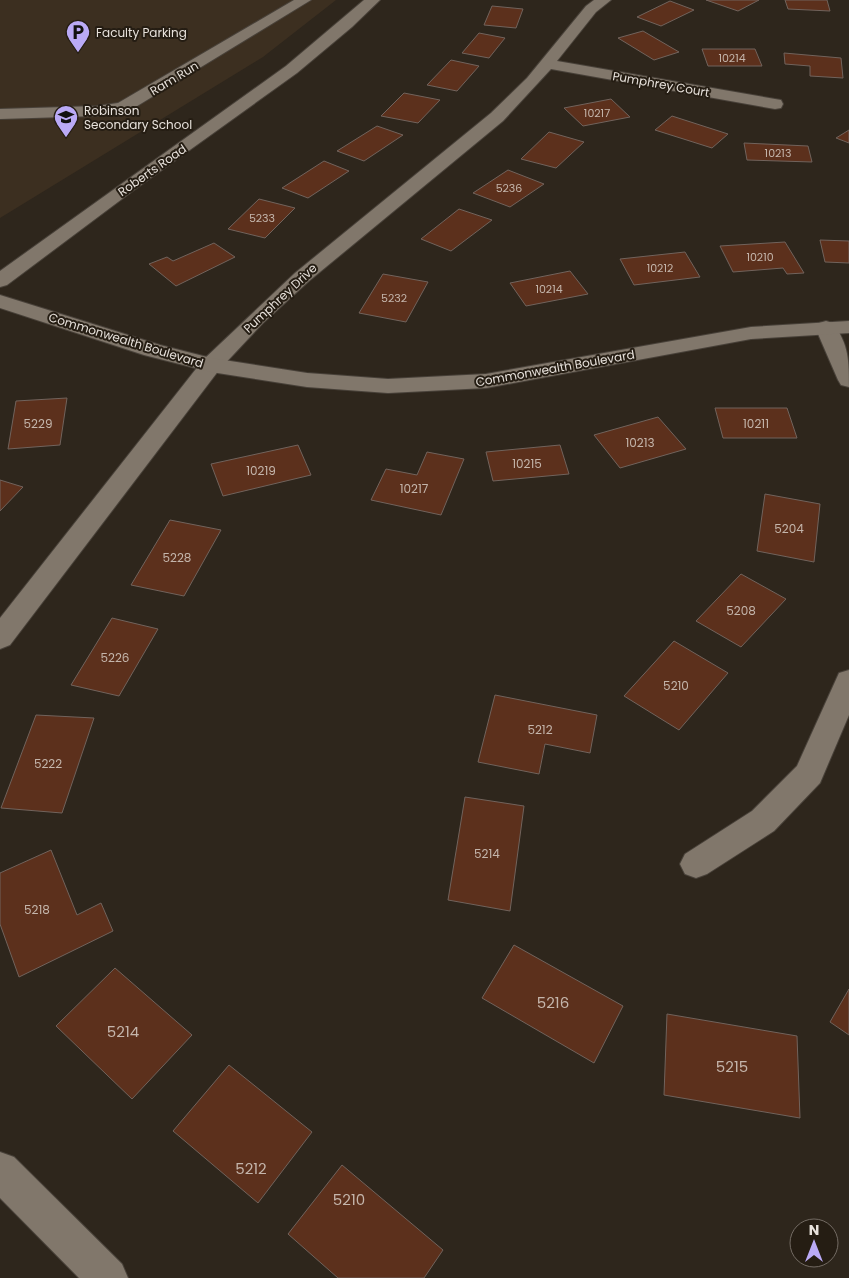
<svg xmlns="http://www.w3.org/2000/svg" width="849" height="1278" font-family="Poppins,sans-serif">
<style>
.built{fill:#3c2f20}
.building{fill:#5c301c;stroke:#71635c}
.lines{fill:none;stroke-linecap:round;stroke-linejoin:round}
.street-casing{stroke:#484139;stroke-width:2}
.secondary-casing{stroke:#484139;stroke-width:2}
.street{fill:#81776b;fill-rule:evenodd}
.secondary{fill:#81776b;fill-rule:evenodd}
.labels{text-anchor:middle;dominant-baseline:central;stroke-width:4;stroke-linejoin:round;paint-order:stroke}
.far-number-label{font-size:11px;fill:#c4b5ab}
.far-poi-label{font-size:12px;fill:#e7e1db;stroke:#251d13;text-anchor:start}
.far-street-label{font-size:12px;fill:#e7e1db;stroke:#251d13}
.number-label{font-size:12px;fill:#c4b5ab}
.near-number-label{font-size:15px;fill:#c4b5ab}
</style>
<rect width="100%" height="100%" fill="#2e261c"/>
<path class="built" d="M0,0H336L263,57L0,218Z"/>
<path class="building" d="M706,0H759L738,11Z
M785,0H827L830,11L788,9Z
M670,1L694,10L661,26L637,17Z
M492,6L523,9L516,28L484,25Z
M643,31L679,52L654,60L618,38Z
M479,33L505,38L489,58L462,53Z
M702,49H755L762,66H708Z
M784,53L841,58L843,78L810,76V66L785,64Z
M451,60L479,66L457,91L427,85Z
M404,93L440,100L418,123L381,116Z
M611,99L630,117L583,126L564,108Z
M672,116L728,134L712,148L655,130Z
M377,126L403,135L364,161L337,151Z
M849,130V143L836,138Z
M549,132L584,142L556,168L521,159Z
M744,143L808,146L812,162L747,160Z
M324,161L349,171L308,198L282,188Z
M508,170L544,184L510,207L473,193Z
M259,199L295,208L265,238L228,229Z
M459,209L492,220L451,251L421,239Z
M820,240L849,241V263L825,262Z
M785,242L804,273L787,274L783,268L733,272L720,246Z
M214,243L235,257L176,286L149,264L167,257L173,261Z
M685,252L700,277L634,285L620,259Z
M570,271L588,294L526,306L510,283Z
M383,274L428,282L406,322L359,313Z
M67,398L60,445L8,449L16,401Z
M715,408H787L797,438H723Z
M658,417L686,449L620,468L594,435Z
M298,445L311,475L223,496L211,464Z
M560,445L569,474L493,481L486,452Z
M427,452L464,459L441,515L371,500L386,469L417,475Z
M0,480L23,487L0,511Z
M765,494L820,504L814,562L757,551Z
M170,520L221,530L184,596L131,585Z
M741,574L786,599L741,647L696,621Z
M112,618L158,629L119,696L71,685Z
M674,641L728,673L679,730L624,696Z
M495,695L597,715L590,753L545,744L539,774L478,762Z
M36,715L94,718L62,813L1,808Z
M465,797L524,806L510,911L448,900Z
M51,850L77,915L101,903L113,931L19,977L0,924V873Z
M514,945L623,1006L594,1063L482,998Z
M115,968L192,1035L132,1099L56,1026Z
M849,989V1035L830,1022Z
M667,1014L797,1036L800,1118L664,1095Z
M229,1065L312,1132L258,1203L173,1131Z
M342,1165L443,1250L424,1278H338L288,1234Z"/>
<g class="lines">
<g class="street-casing">
<path id="street" d="M294,0H311L129,111L97,116L0,119V109L97,106L118,103Z
M594,0H611L596,12L557,61L775,99L781,100L783,104L781,108L775,109L551,69L503,121L309,281L263,323L219,370L10,645L0,649V618L203,360L295,273L491,113L527,78L586,6Z
M826,321L833,323C849,345 849,361 849,387L841,385L838,380L815,327L819,323Z
M849,670V715L820,783L774,831L707,874L696,878L685,874L680,864L685,854L752,811L797,766L839,673Z
M0,1152L14,1157L122,1264L128,1278H79L0,1198Z"/>
</g>
<g class="secondary-casing">
<path id="secondary" d="M364,0H380L352,27L297,73L134,190L7,285L0,287V271L286,66Z
M0,295L160,345L211,358L307,373L388,379L486,374L751,327L849,321V333L751,339L486,388L388,393L307,387L211,372L144,355L0,308Z"/>
</g>
<use href="#street" class="street"/>
<use href="#secondary" class="secondary"/>
</g>
<defs>
<g id="parking-pin" transform="scale(1.25)"><path d="M0 17L-7.5 6A9.5 9.5 0 1 1 7.5 6Z" fill="#baaaf6" stroke="#251d13"/><path d="M-3.5-5.5H1a3.5 3.5 0 0 1 0 7H-1V5.5H-3.5ZM-1-3.4V-.6H.8a1.4 1.4 0 0 0 0-2.8Z" fill="#111"/></g>
<g id="school-pin" transform="scale(1.25)"><path d="M0 17L-7.5 6A9.5 9.5 0 1 1 7.5 6Z" fill="#baaaf6" stroke="#251d13"/><path d="M0-5L7-2L0 1L-7-2ZM-4 1L0 2.5L4 1V4Q0 6-4 4Z" fill="#111"/></g>
</defs>
<g fill-rule="evenodd">
<use href="#parking-pin" x="78" y="32"/>
<use href="#school-pin" x="66" y="117"/>
</g>
<g class="labels">
<g class="far-number-label">
<text x="732" y="58">10214</text>
<text x="597" y="113">10217</text>
<text x="778" y="153">10213</text>
<text x="509" y="188">5236</text>
<text x="262" y="218">5233</text>
<text x="760" y="257">10210</text>
<text x="660" y="268">10212</text>
<text x="549" y="289">10214</text>
<text x="394" y="298">5232</text>
</g>
<g class="far-poi-label">
<text x="96" y="32">Faculty Parking</text>
<text x="84" y="110">Robinson<tspan x="84" dy="14">Secondary School</tspan></text>
</g>
<g class="far-street-label">
<text transform="translate(174 78) rotate(-31)">Ram Run</text>
<text transform="translate(661 84) rotate(10)">Pumphrey Court</text>
<text transform="translate(152 170) rotate(-35)">Roberts Road</text>
<text transform="translate(280 298) rotate(-43)">Pumphrey Drive</text>
<text transform="translate(126 340) rotate(17)">Commonwealth Boulevard</text>
<text transform="translate(555 368) rotate(-10)">Commonwealth Boulevard</text>
</g>
<g class="number-label">
<text x="38" y="423">5229</text>
<text x="756" y="423">10211</text>
<text x="640" y="442">10213</text>
<text x="527" y="463">10215</text>
<text x="261" y="470">10219</text>
<text x="414" y="488">10217</text>
<text x="789" y="528">5204</text>
<text x="177" y="557">5228</text>
<text x="741" y="610">5208</text>
<text x="115" y="657">5226</text>
<text x="676" y="685">5210</text>
<text x="540" y="729">5212</text>
<text x="48" y="763">5222</text>
<text x="487" y="853">5214</text>
<text x="37" y="909">5218</text>
</g>
<g class="near-number-label">
<text x="553" y="1002">5216</text>
<text x="123" y="1031">5214</text>
<text x="732" y="1066">5215</text>
<text x="251" y="1168">5212</text>
<text x="349" y="1199">5210</text>
</g>
</g>
<g transform="translate(814 1243)"><circle r="24" fill="#251d13" stroke="#736b63"/>
<path d="M0-4L9 19L0 12L-9 19Z" fill="#baaaf6"/>
<text y="-8" font-size="14" font-weight="bold" text-anchor="middle" fill="#e7e1db">N</text>
</g>
</svg>
